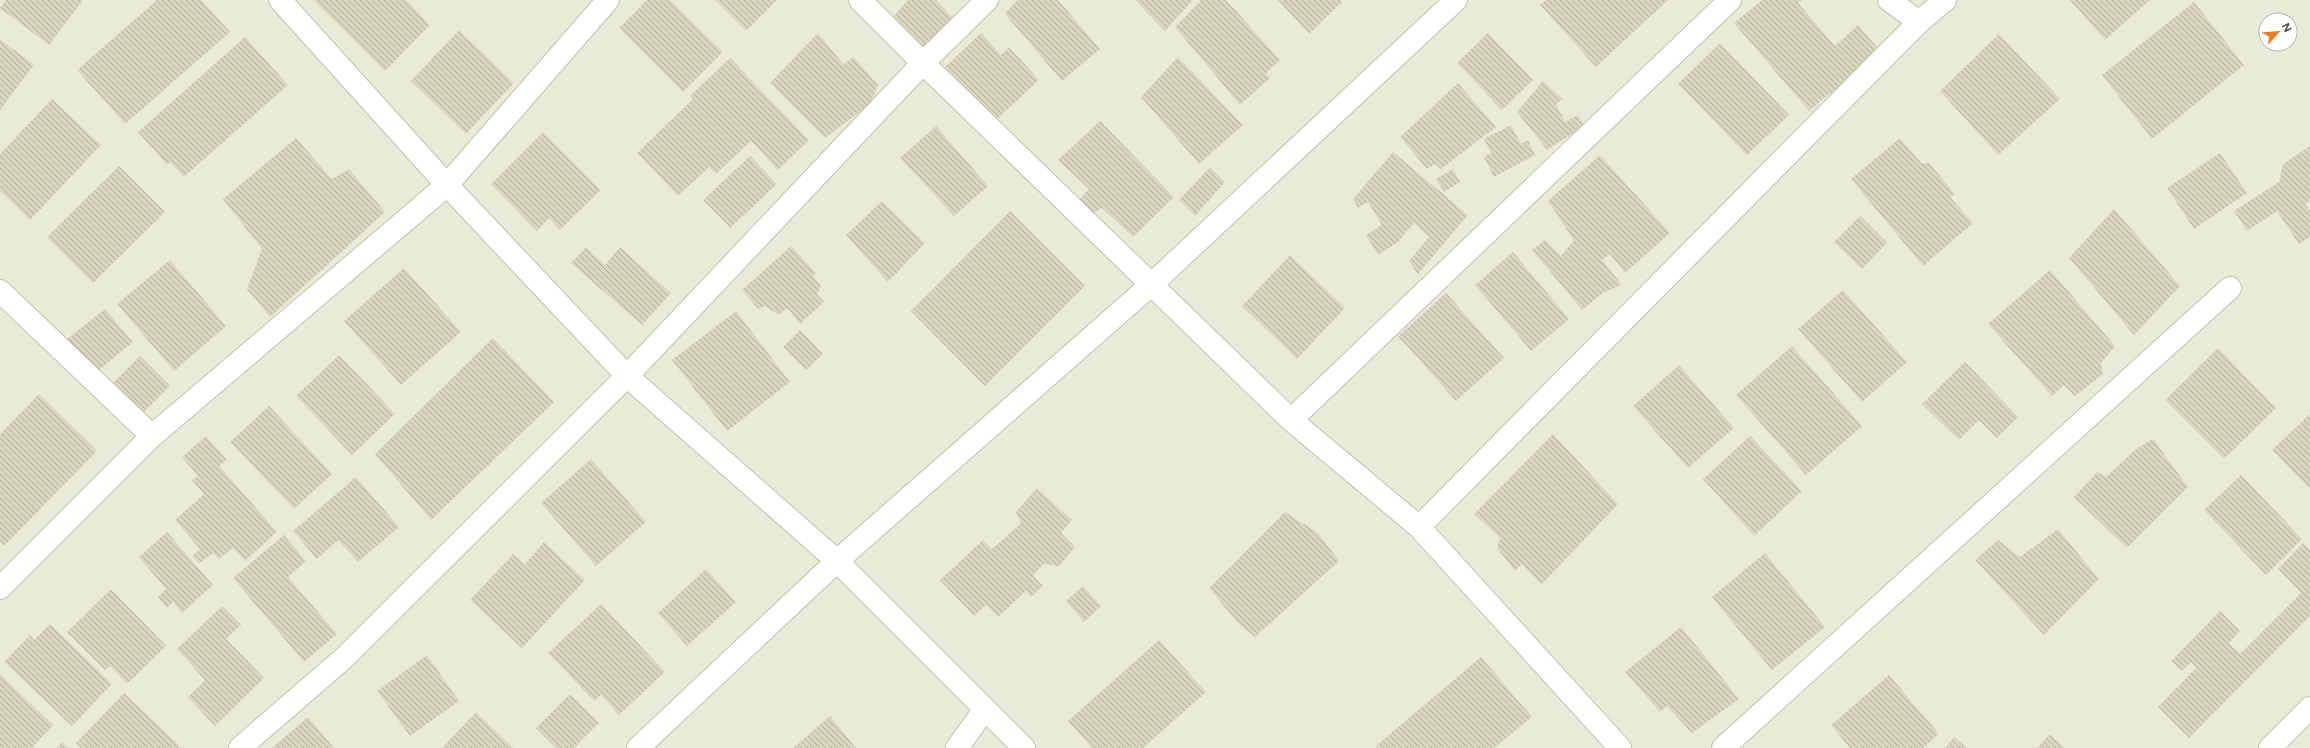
<svg xmlns="http://www.w3.org/2000/svg" width="2310" height="748" font-family="Figtree,sans-serif">
<style>
.residential{fill:#eaead8;fill-rule:evenodd}
.building{fill:url(#building-back-hatch)}
.lines{fill:none;stroke-linecap:round;stroke-linejoin:round}
.minor-casing{stroke:#c3c1ac;stroke-width:24}
.minor{stroke:#fff;stroke-width:22}
</style>
<defs>
<pattern id="building-back-hatch" width="6" height="6" patternUnits="userSpaceOnUse"><rect width="6" height="6" fill="#d9d6bf"/><path d="M-1 5l2 2M0 0l6 6M5-1l2 2" fill="none" stroke="#b2b09c"/></pattern>
</defs>
<rect width="100%" height="100%" fill="#f6f6eb"/>
<path class="residential" d="M0,0H2310V748H0ZM2266,20H2290V44H2266Z"/>
<path class="building" d="M6,0H83L49,45L0,8Z
M157,0H201L230,32L125,124L77,70Z
M313,0H406L430,25L385,71Z
M647,0H670L723,52L683,92L619,28Z
M715,0H777L746,31Z
M908,0H936L954,19L924,49L893,17Z
M1017,0H1058L1100,49L1062,81L1005,14Z
M1135,0H1193L1165,31Z
M1201,0H1226L1280,60L1266,73L1270,78L1240,105L1175,27Z
M1278,0H1340L1342,2L1309,34Z
M1546,0H1668L1596,67L1540,5Z
M1762,0H1801L1798,3L1835,46L1858,25L1882,53L1832,95L1830,93L1809,111L1734,23Z
M2070,0H2150L2105,40Z
M2194,2L2244,65L2152,139L2102,75Z
M459,30L514,83L466,134L411,81Z
M818,33L843,64L854,57L878,85L870,104L825,138L770,83Z
M981,33L1001,55L1009,47L1039,80L995,121L945,67Z
M1488,33L1533,80L1502,110L1457,63Z
M1999,34L2060,99L1998,155L1940,91Z
M245,37L288,85L184,177L170,162L167,165L138,132Z
M0,39L34,65L0,110Z
M1720,43L1789,115L1747,155L1678,84Z
M1178,57L1243,125L1199,164L1141,97Z
M730,58L809,140L778,170L751,141L716,174L709,167L678,196L637,153L693,99L690,96Z
M1543,81L1563,99L1556,104L1565,122L1578,115L1584,126L1547,150L1517,112Z
M1458,83L1496,127L1441,169L1435,164L1427,169L1400,137Z
M52,99L101,145L30,220L0,191V154Z
M1100,121L1174,197L1133,237L1102,208L1090,215L1077,202L1089,189L1058,160Z
M1511,125L1521,144L1528,140L1535,155L1494,177L1484,157L1491,153L1484,139Z
M936,126L988,186L954,216L900,158Z
M543,132L601,190L560,230L549,218L537,231L491,184Z
M296,138L332,179L349,169L385,212L270,317L247,289L262,249L223,199Z
M1900,138L1922,164L1929,163L1955,194L1950,197L1973,223L1923,266L1851,179Z
M2310,146V201L2305,204L2310,211V237L2299,244L2277,211L2247,231L2234,211L2279,182L2283,164Z
M1393,152L1468,215L1418,274L1409,261L1429,237L1414,223L1398,242L1378,255L1366,235L1382,225L1368,202L1358,208L1353,199Z
M2220,153L2247,193L2194,229L2167,188Z
M1600,155L1670,233L1625,273L1610,254L1602,260L1622,285L1604,292L1582,310L1532,250L1545,240L1561,256L1574,240L1548,201Z
M750,156L777,184L730,228L703,200Z
M119,166L165,212L93,283L47,237Z
M1210,167L1225,182L1195,216L1179,200Z
M1453,169L1460,182L1444,192L1436,179Z
M882,201L925,243L888,282L846,235Z
M2114,209L2180,286L2134,335L2069,258Z
M1010,211L1085,286L985,386L911,311Z
M1860,216L1887,243L1862,269L1834,242Z
M791,246L816,273L813,276L821,286L817,294L824,302L800,324L787,308L779,315L765,306L758,309L742,290Z
M586,247L605,265L620,247L671,293L642,325L571,263Z
M1513,252L1569,319L1531,351L1475,285Z
M1290,255L1345,308L1297,359L1242,306Z
M170,260L226,326L174,371L117,304Z
M404,268L461,332L401,385L344,321Z
M2050,270L2115,346L2101,363L2103,374L2075,396L2064,385L2052,396L1988,324Z
M1843,290L1907,362L1862,402L1798,329Z
M1446,293L1504,358L1456,401L1398,336Z
M105,309L133,342L94,374L67,339Z
M736,311L790,382L727,431L672,360Z
M800,330L823,354L806,370L783,347Z
M493,338L554,402L431,520L375,454Z
M1792,346L1862,426L1806,475L1736,395Z
M2218,348L2276,408L2224,459L2165,400Z
M339,355L395,414L352,455L296,396Z
M140,356L170,386L142,414L112,384Z
M1965,362L2018,417L1997,438L1979,420L1959,440L1922,404Z
M1679,365L1734,428L1688,468L1633,406Z
M39,394L97,451L4,546L0,542V434Z
M269,406L332,474L294,509L230,442Z
M2310,414V489L2272,450Z
M1553,434L1618,504L1541,585L1522,564L1515,571L1497,548L1500,538L1474,514Z
M206,436L227,460L219,466L277,532L245,561L233,548L219,559L213,553L199,564L192,556L200,549L175,520L204,494L192,480L198,476L182,457Z
M1750,436L1802,491L1754,536L1703,479Z
M2153,439L2188,487L2127,548L2074,497L2097,472L2106,477L2136,449Z
M591,459L646,522L596,566L541,503Z
M2241,475L2302,539L2266,575L2204,510Z
M356,477L399,527L358,562L338,540L317,559L293,531Z
M1037,488L1072,520L1061,533L1075,547L1059,566L1044,564L1033,575L1043,586L1031,597L1026,591L998,617L986,605L974,616L940,580L983,540L992,549L1021,523L1016,512Z
M1285,512L1318,533L1339,561L1255,637L1237,622L1209,588Z
M2058,529L2099,579L2044,635L1975,560L1998,540L2020,557Z
M167,532L213,585L182,613L173,602L167,608L158,597L166,589L139,557Z
M284,535L306,561L288,577L337,634L304,662L233,578Z
M544,542L585,580L522,648L470,600L513,554L525,564Z
M2303,543L2310,550V616L2189,738L2158,707L2196,668L2191,662L2182,671L2171,661L2220,611L2240,631L2229,643L2240,654L2301,593L2278,569Z
M1765,553L1825,627L1772,670L1712,597Z
M706,569L736,602L687,646L658,613Z
M1083,586L1101,606L1084,622L1066,601Z
M111,589L166,646L127,684L110,666L105,670L67,632Z
M601,604L665,672L619,715L601,695L594,701L548,653Z
M222,606L241,625L226,639L264,678L215,726L188,697L205,680L177,649Z
M50,624L112,684L72,726L4,662L30,635L34,640Z
M1681,627L1739,699L1692,733L1667,706L1660,712L1625,672Z
M1159,640L1206,692L1143,748H1092L1068,721Z
M427,655L459,701L410,736L377,691Z
M1481,657L1532,717L1494,748H1378L1376,746Z
M0,674L53,725L32,748H0Z
M1889,675L1939,734L1923,748H1850L1831,725Z
M124,693L180,746L178,748H81L76,743Z
M570,694L599,723L574,748H556L536,728Z
M476,712L513,748H442Z
M830,716L856,748H793Z
M308,717L334,748H272Z
M2050,734L2064,748H2037Z
M1954,737L1967,748H1945Z
M62,742L69,748H57Z"/>
<g class="lines">
<g class="minor-casing">
<path id="minor" d="M280,0L447,185L627,376L837,561L1024,748
M860,0L923,63L1291,420L1419,527L1620,748
M1889,0L1919,22
M0,291L152,436
M1291,420L1730,0
M1419,527L1919,22L1945,0
M0,588L152,436L447,185L608,0
M240,748L345,657L627,376L923,63L987,0
M638,748L837,561L1152,284L1456,0
M957,748L985,709
M1723,748L2230,288
M2270,748L2310,708"/>
</g>
<use href="#minor" class="minor"/>
</g>
<g transform="translate(2278 32) rotate(63)"><circle r="19" fill="#ffffff" stroke="#b7b6af"/>
<path d="M0-3L7 15L0 10L-7 15Z" fill="#ff7a19"/>
<text y="-6" font-size="11" font-weight="bold" text-anchor="middle" fill="#4b4938">N</text>
</g>
</svg>
